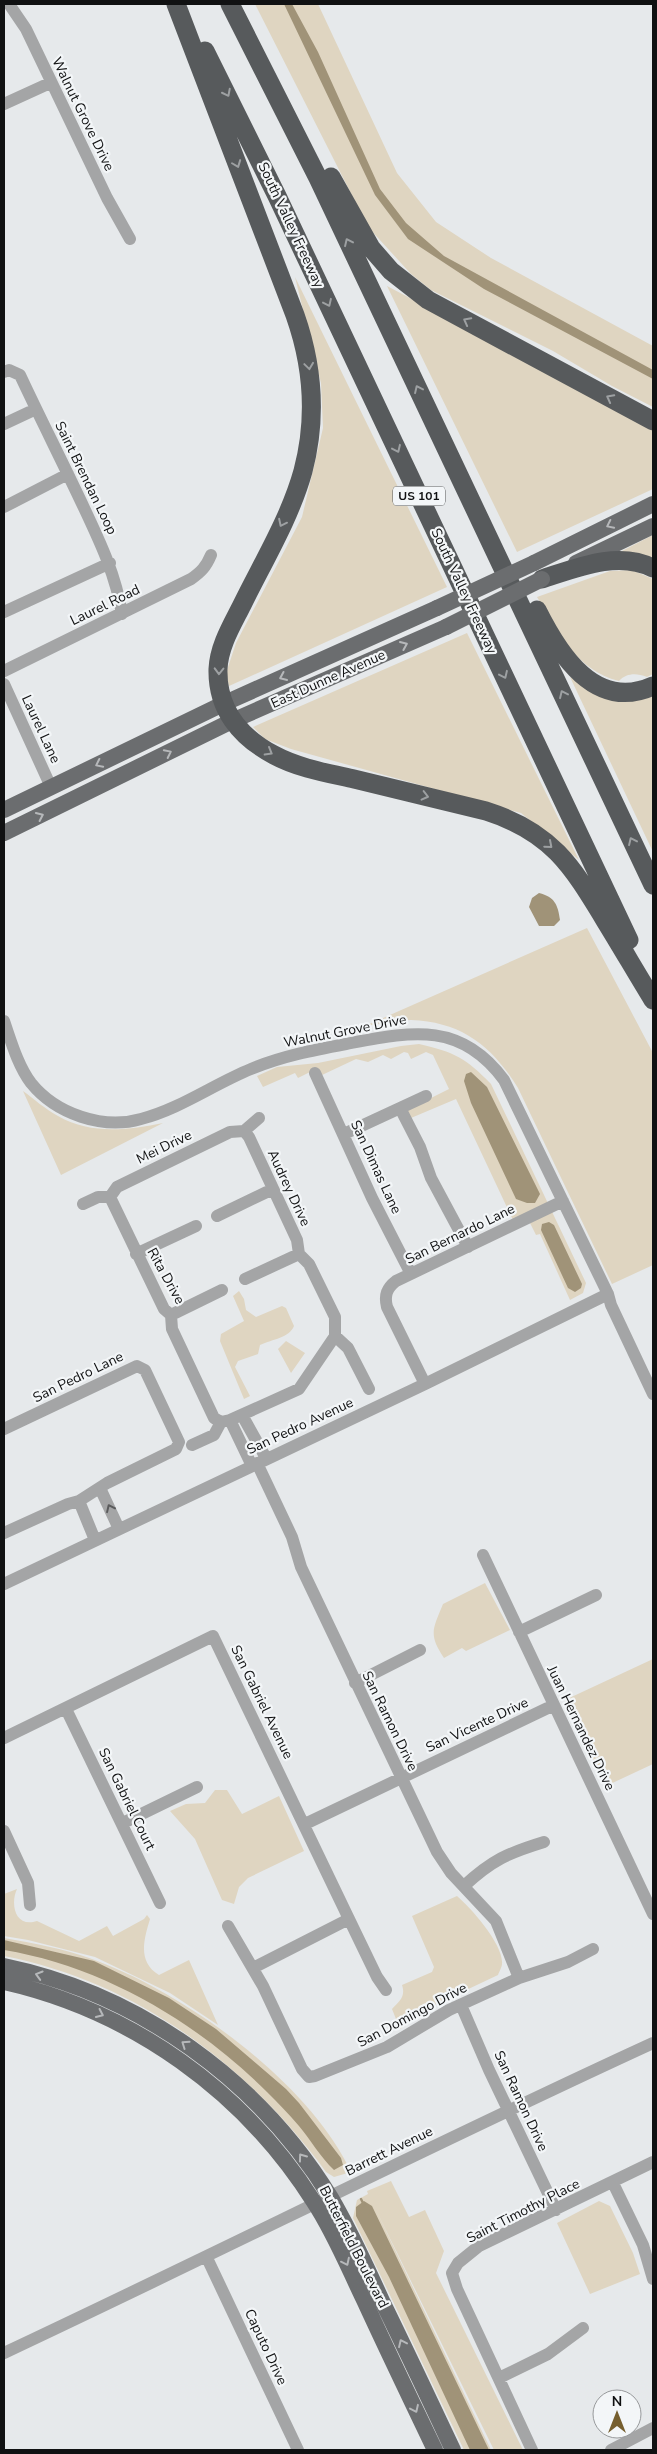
<svg xmlns="http://www.w3.org/2000/svg" width="657" height="2454" font-family="'Nunito Sans',sans-serif">
<style>
.green{fill:#dfd5c1}
.water{fill:#a09378}
.lines{fill:none;stroke-linecap:round;stroke-linejoin:round}
.stream{stroke:#a09378;stroke-width:2.5}
.minor{stroke:#a4a5a6;stroke-width:12}
.major{stroke:#6b6d6f;stroke-width:16}
.highway{stroke:#575a5c;stroke-width:19}
.major-bridge{stroke:#6b6d6f;stroke-width:16}
.oneway{stroke:#9da0a2}
.oneway2{stroke:#b6b8ba}
.oneway3{stroke:#5a5b5c}
.labels{text-anchor:middle;dominant-baseline:central;stroke-width:4.5;stroke-linejoin:round;paint-order:stroke}
.shield{fill:#f3f6f8;stroke:#545657;stroke-width:1}
.shield-label{font-size:12px;font-weight:bold;fill:#101112}
.street-label{font-size:14px;fill:#101112;stroke:#f3f6f8}
</style>
<rect width="100%" height="100%" fill="#e6e9eb"/>
<path class="green" d="M255,4H318L397,173L436,222L491,258L653,346V407L612,386L553,351L431,290L411,274L368,227Z
M295,277L447,587L229,686L226,673L236,643L302,517L323,428L321,383Z
M387,286L653,426V489L517,552Z
M653,535V560L620,552Z
M632,570L653,579V674L647,677C636,673 627,673 619,681C576,670 559,633 537,597L610,571Z
M467,633L579,860L521,813L291,749L265,739L253,727Z
M570,677L590,690L653,692V852Z
M587,928L653,1053V1265L612,1284L518,1088C492,1046 462,1022 411,1020C397,1020 380,1024 365,1026Z
M419,1044C454,1052 466,1058 491,1084L586,1283L583,1293L570,1300L540,1234L536,1235L526,1215L513,1220L456,1099L411,1118L407,1110L449,1089L433,1055L426,1052L411,1059L408,1053L404,1052L391,1059L383,1055L368,1062L356,1059L322,1075L318,1068L298,1078L295,1073L263,1087L257,1076L277,1067L318,1063L401,1046Z
M23,1091C34,1099 45,1109 58,1116C91,1135 128,1130 163,1123L61,1175Z
M239,1291L244,1299L246,1310L256,1317L282,1306L286,1308L294,1326C289,1338 273,1339 260,1345L258,1354L238,1361L235,1367L250,1396L244,1399L220,1341L221,1334L244,1321L233,1296Z
M286,1341L305,1353L291,1373L278,1349Z
M485,1583L510,1630L466,1651L462,1648L444,1658C428,1634 433,1629 443,1604Z
M653,1659V1764L606,1786L565,1700Z
M215,1790H227L242,1814L279,1796L304,1851L248,1878L239,1887L234,1904L222,1900L195,1839L170,1811L186,1804L205,1803Z
M17,1889C10,1904 15,1928 37,1921L79,1941L107,1926L113,1936L144,1919L147,1915L150,1919C144,1939 137,1962 159,1975L189,1960L218,2025L170,1993L95,1957L28,1940L4,1936V1894Z
M457,1896C471,1908 504,1945 502,1964C502,1967 499,1972 498,1975L462,1992L453,1993L400,2029L392,2009C399,2001 406,1997 402,1985L432,1972L434,1967L412,1916Z
M4,1938C33,1943 65,1949 92,1959C184,1992 309,2082 351,2172L334,2177L326,2172C247,2064 136,1982 4,1956Z
M391,2181L409,2217L425,2210L444,2251L436,2273L523,2450H494L375,2208L491,2450H464L353,2218L357,2200L368,2194L367,2191Z
M599,2201L610,2206L633,2253L640,2274L590,2294L557,2223Z"/>
<path class="water" d="M284,4H292L318,52L380,189L406,223L444,256L653,370V379L484,289L408,239L375,195Z
M539,893C555,897 558,905 560,920L554,926H539L529,907L532,898Z
M471,1072L487,1087L540,1194L535,1203H527L516,1199L471,1103L464,1081L466,1074Z
M549,1222L554,1225L582,1284L581,1288L575,1292L568,1288L541,1230L542,1224Z
M4,1940L94,1961L169,1998L216,2029L286,2089L299,2103L341,2158L343,2165L334,2170C320,2157 311,2140 299,2126C289,2114 278,2103 267,2092C197,2022 102,1966 4,1950Z
M364,2201L372,2206L489,2450H470L389,2277L356,2216V2207Z"/>
<g class="lines">
<path class="stream" d="M361,2199L364,2205"/>
<path class="minor" d="M9,4L26,29L107,198L130,239
M4,104L50,83
M4,372L9,370L20,375C41,420 64,465 85,510C101,544 116,576 122,614
M4,424L36,409
M4,507L68,474
M4,612L110,563
M4,671L191,579C201,572 206,567 211,555
M4,684L51,787
M4,1021C11,1041 18,1066 31,1083C56,1114 103,1130 141,1119C180,1109 214,1084 251,1069C282,1056 314,1050 346,1044C410,1032 460,1020 504,1080L608,1294L611,1305L653,1394
M315,1073L372,1198L411,1274
M400,1108L420,1147L431,1178L468,1247
M244,1131L249,1137L297,1240L299,1254L309,1264L335,1317V1336L348,1348L369,1389
M344,1134L426,1096
M110,1197L164,1309L171,1315L172,1329L214,1418L221,1422
M83,1204L98,1197H110L117,1187L230,1132L244,1131L259,1118
M217,1216L273,1189
M136,1254L196,1226
M245,1279L299,1254
M171,1315L222,1290
M425,1384L387,1307C384,1295 387,1288 396,1281L563,1201
M242,1415L266,1458
M230,1420L252,1466
M221,1422L230,1420L299,1389L335,1336
M4,1429L137,1366L145,1370L179,1442L176,1449L107,1483L79,1501L68,1504L4,1533
M192,1445L214,1435L221,1422
M257,1463L292,1537L301,1567L437,1852L451,1873L496,1921L519,1978
M100,1488L119,1529
M79,1501L95,1540
M483,1555L653,1914
M4,1584L425,1384L608,1294
M519,1632L596,1595
M355,1683L420,1650
M66,1709L160,1903
M4,1738L213,1636L349,1919L377,1977L386,1990
M123,1823L197,1787
M305,1824L554,1705
M4,1831L28,1883L30,1905
M464,1886C492,1860 508,1853 544,1842
M228,1926L263,1986L302,2069L309,2077L315,2076L387,2047L449,2010L519,1978L568,1962L593,1949
M253,1968L349,1919
M461,2005L489,2070L556,2210
M613,2183L643,2245L653,2279
M207,2258L298,2450
M4,2353C221,2251 435,2143 653,2043
M499,2378L548,2354L583,2328
M532,2450L457,2289L452,2273L458,2263L479,2246L653,2162
M611,2450L653,2428"/>
<path class="major" d="M534,563L653,504
M576,563L653,526
M4,810L225,703L437,608
M4,833L232,721L446,627
M4,1966C139,1994 259,2080 331,2198C351,2232 367,2268 383,2303C407,2352 430,2401 453,2450
M4,1982C132,2011 244,2091 314,2202C334,2232 348,2267 364,2300C387,2350 411,2400 435,2450"/>
<path class="highway" d="M176,4L295,315C313,366 317,418 303,471C290,518 263,562 242,605C232,625 219,646 218,669C217,709 240,737 274,755C298,768 327,773 354,779C398,790 442,800 486,811C552,832 572,866 606,922C622,948 637,974 653,1000
M230,4L318,178L653,885
M205,51L277,196L629,940
M331,177L371,248L391,271L428,300L653,421
M542,579C576,568 618,550 653,568
M537,610C559,654 595,712 653,686"/>
<path class="major-bridge" d="M437,608L534,563
M446,627L542,579"/>
</g>
<defs><path id="oneway-chevron" d="M-2-3.5L2.5 0L-2 3.5" fill="none" stroke-width="1.6" stroke-linecap="round" stroke-linejoin="round" transform="scale(1.25)"/></defs>
<g class="oneway">
<use href="#oneway-chevron" transform="translate(227 93) rotate(63)"/>
<use href="#oneway-chevron" transform="translate(237 164) rotate(69)"/>
<use href="#oneway-chevron" transform="translate(348 242) rotate(-115)"/>
<use href="#oneway-chevron" transform="translate(328 303) rotate(65)"/>
<use href="#oneway-chevron" transform="translate(467 321) rotate(-152)"/>
<use href="#oneway-chevron" transform="translate(309 366) rotate(82)"/>
<use href="#oneway-chevron" transform="translate(418 389) rotate(-115)"/>
<use href="#oneway-chevron" transform="translate(610 398) rotate(-152)"/>
<use href="#oneway-chevron" transform="translate(397 449) rotate(65)"/>
<use href="#oneway-chevron" transform="translate(282 523) rotate(116)"/>
<use href="#oneway-chevron" transform="translate(219 671) rotate(91)"/>
<use href="#oneway-chevron" transform="translate(504 675) rotate(65)"/>
<use href="#oneway-chevron" transform="translate(563 694) rotate(-115)"/>
<use href="#oneway-chevron" transform="translate(269 752) rotate(30)"/>
<use href="#oneway-chevron" transform="translate(425 796) rotate(14)"/>
<use href="#oneway-chevron" transform="translate(632 841) rotate(-115)"/>
<use href="#oneway-chevron" transform="translate(549 845) rotate(41)"/>
</g>
<g class="oneway2">
<use href="#oneway-chevron" transform="translate(610 525) rotate(154)"/>
<use href="#oneway-chevron" transform="translate(404 645) rotate(-23)"/>
<use href="#oneway-chevron" transform="translate(283 677) rotate(156)"/>
<use href="#oneway-chevron" transform="translate(168 753) rotate(-26)"/>
<use href="#oneway-chevron" transform="translate(99 764) rotate(154)"/>
<use href="#oneway-chevron" transform="translate(40 816) rotate(-25)"/>
<use href="#oneway-chevron" transform="translate(39 1975) rotate(-164)"/>
<use href="#oneway-chevron" transform="translate(100 2014) rotate(25)"/>
<use href="#oneway-chevron" transform="translate(185 2044) rotate(-145)"/>
<use href="#oneway-chevron" transform="translate(302 2157) rotate(-126)"/>
<use href="#oneway-chevron" transform="translate(346 2262) rotate(64)"/>
<use href="#oneway-chevron" transform="translate(402 2343) rotate(-115)"/>
<use href="#oneway-chevron" transform="translate(415 2409) rotate(65)"/>
</g>
<use class="oneway3" href="#oneway-chevron" transform="translate(110 1508) rotate(-115)"/>
<g class="labels">
<rect class="shield" x="393" y="486.5" width="52" height="19" rx="4"/>
<g class="shield-label">
<text x="419" y="496">US 101</text>
</g>
<g class="street-label">
<text transform="translate(83 114) rotate(64)">Walnut Grove Drive</text>
<text transform="translate(291 225) rotate(65)">South Valley Freeway</text>
<text transform="translate(86 478) rotate(64)">Saint Brendan Loop</text>
<text transform="translate(464 591) rotate(65)">South Valley Freeway</text>
<text transform="translate(105 605) rotate(-26)">Laurel Road</text>
<text transform="translate(328 679) rotate(-24)">East Dunne Avenue</text>
<text transform="translate(41 729) rotate(65)">Laurel Lane</text>
<text transform="translate(345 1031) rotate(-11)">Walnut Grove Drive</text>
<text transform="translate(164 1147) rotate(-26)">Mei Drive</text>
<text transform="translate(376 1167) rotate(65)">San Dimas Lane</text>
<text transform="translate(289 1188) rotate(65)">Audrey Drive</text>
<text transform="translate(460 1234) rotate(-26)">San Bernardo Lane</text>
<text transform="translate(166 1276) rotate(61)">Rita Drive</text>
<text transform="translate(78 1377) rotate(-26)">San Pedro Lane</text>
<text transform="translate(300 1426) rotate(-25)">San Pedro Avenue</text>
<text transform="translate(262 1702) rotate(64)">San Gabriel Avenue</text>
<text transform="translate(390 1721) rotate(64)">San Ramon Drive</text>
<text transform="translate(477 1725) rotate(-25)">San Vicente Drive</text>
<text transform="translate(581 1728) rotate(64)">Juan Hernandez Drive</text>
<text transform="translate(127 1799) rotate(64)">San Gabriel Court</text>
<text transform="translate(412 2015) rotate(-28)">San Domingo Drive</text>
<text transform="translate(521 2101) rotate(65)">San Ramon Drive</text>
<text transform="translate(389 2151) rotate(-26)">Barrett Avenue</text>
<text transform="translate(523 2211) rotate(-27)">Saint Timothy Place</text>
<text transform="translate(354 2247) rotate(63)">Butterfield Boulevard</text>
<text transform="translate(266 2347) rotate(65)">Caputo Drive</text>
</g>
</g>
<rect width="657" height="2454" fill="none" stroke="#101112" stroke-width="10"/>
<g transform="translate(617 2414)"><circle r="24" fill="#f3f6f8" stroke="#989a9c"/>
<path d="M0-4L9 19L0 12L-9 19Z" fill="#755e2e"/>
<text y="-8" font-size="14" font-weight="bold" text-anchor="middle" fill="#101112">N</text>
</g>
</svg>
